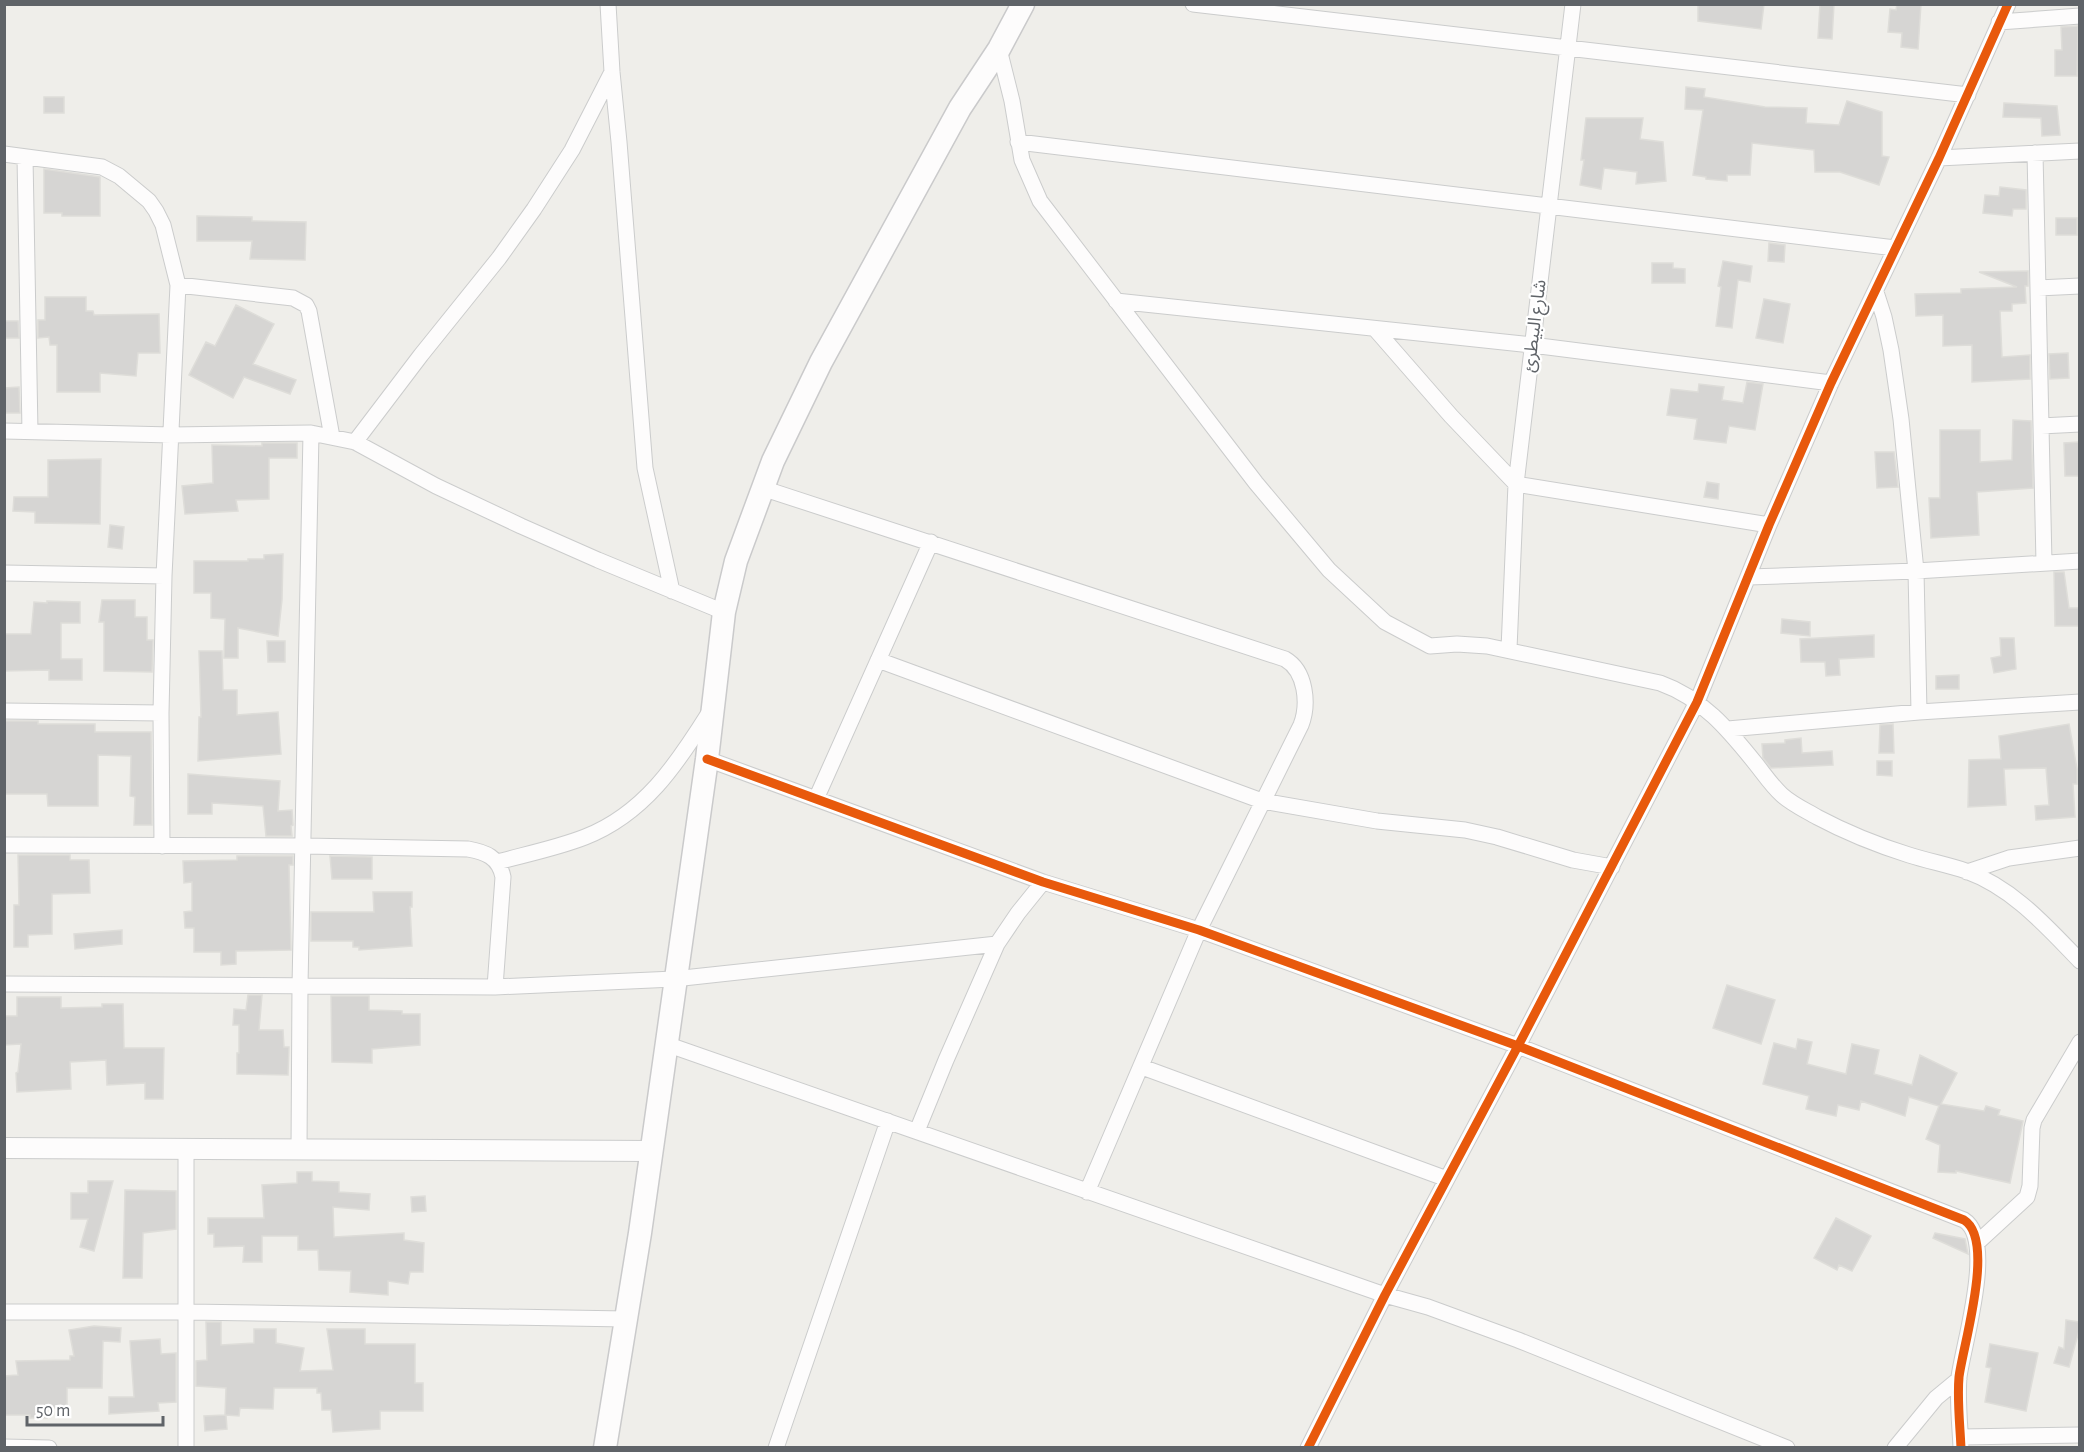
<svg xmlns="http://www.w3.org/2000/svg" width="2084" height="1452" font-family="'Alegreya Sans','Noto Sans Arabic',sans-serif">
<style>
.building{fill:#d6d5d3;stroke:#deddd9;stroke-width:1.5}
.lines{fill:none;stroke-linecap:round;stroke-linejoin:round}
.minor-casing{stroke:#cbcccc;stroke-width:17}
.tertiary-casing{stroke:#cbcccc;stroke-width:22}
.secondary-casing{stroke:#cacacb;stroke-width:25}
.minor{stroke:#fdfcfc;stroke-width:15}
.tertiary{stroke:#fdfcfc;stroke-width:20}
.secondary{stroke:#fdfcfc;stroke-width:22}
.cycleway-casing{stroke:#fff;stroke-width:13}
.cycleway{stroke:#e8590c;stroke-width:9}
.labels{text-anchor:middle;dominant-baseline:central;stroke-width:4.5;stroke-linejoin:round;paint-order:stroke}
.street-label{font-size:18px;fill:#5f6368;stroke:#fff}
</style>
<rect width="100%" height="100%" fill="#efeeea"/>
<path class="building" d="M1698,4H1764L1761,29L1698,21Z
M1820,4H1834L1832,39L1818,38Z
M1897,4H1921L1918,49L1901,47L1902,33L1888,32L1890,9L1896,10Z
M2078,26L2077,76H2055V50H2062L2061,27Z
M1686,87L1705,89L1704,97L1765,107L1807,108L1806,123L1839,125L1847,101L1882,112V156L1889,157L1879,185L1840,172H1815L1814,150L1752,143L1750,175H1727V181L1706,179V177L1693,175L1703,110L1685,109Z
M44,97H64V113H44Z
M2004,103L2057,106L2060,135L2042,136L2041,118L2003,117Z
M1586,118H1643L1640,139L1663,142L1666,181L1636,184L1637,172L1604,168L1601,189L1580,185L1584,160H1581Z
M44,169L100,177V216H62V213H44Z
M2000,187L2026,190V209H2013L2012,216L1983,213L1985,195L1999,196Z
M197,216L252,217V221L306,222L305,260L250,259L252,241H197Z
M2056,218H2077V235H2056Z
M1769,243L1785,245L1784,262L1768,261Z
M1723,261L1752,266L1750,282L1738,280L1732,328L1716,326L1721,287L1718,286Z
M1652,263H1673V268L1685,269V283H1652Z
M2028,271V286H2025L2026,303L2012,304V311H2000L2002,357L2030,355V379L1972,382V345L1943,346V315L1916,316L1915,294L1961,293V289L2017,287L1979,272Z
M45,297H86V311H93L94,315L159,314L160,353H138L136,376L100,373V392H57V345H50L49,337L38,338V320H45Z
M1764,299L1790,304L1783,343L1756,338Z
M236,305L274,324L253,364L296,380L290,394L244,377L233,398L189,375L206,342L215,346Z
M4,321H18L19,338H4Z
M2068,353L2069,378L2050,379L2049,354Z
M1747,382L1763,384L1755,430L1729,426L1726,443L1694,439L1697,419L1667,415L1671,389L1698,392L1699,384L1724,387L1722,400L1743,403Z
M19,387L20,413H4V388Z
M2013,420L2031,421L2033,488L1977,492L1979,535L1931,538L1929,498H1940V430H1980V462L2012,460Z
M2079,442V476H2065L2064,443Z
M262,443H297V458H269V499L236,500L238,511L185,514L182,486L213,483L212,445L262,446Z
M1875,452H1894L1898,487L1877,488Z
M101,459L100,524L35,523V512L13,511L14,497H48V460Z
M1707,482L1719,484L1718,499L1704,497Z
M110,525L124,527L122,549L108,547Z
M283,554L282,600L278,636L238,628V658H224L225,619L211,618V593H194V561H248V559H264V555Z
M2054,572H2064L2069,608H2079V626H2055Z
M102,600H135V617H147V640H153L152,672L104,671V622H99Z
M47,601L80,602V623H61V659H82V680H49V670L4,671V634H31L34,602L47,603Z
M1782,619L1810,622V636L1781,633Z
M1874,635V657L1839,659L1840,675L1826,676L1825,662H1801L1800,639Z
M2000,638H2014L2016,669L1994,673L1991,658L2001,656Z
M267,641H285V662H268Z
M199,651H222L223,690H237V715L278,712L281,754L198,761L199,717H201Z
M1959,675V689H1936V676Z
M4,721H38V724H95V732H151L152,825H134L135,797L130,796L131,756L98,755V806H48L47,794H5Z
M1893,724L1894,753H1879L1880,725Z
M2069,724L2077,769V784H2073L2075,817L2036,820L2035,806L2049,805L2046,768L2004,769L2006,805L1968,807L1969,760L2001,759L1999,736Z
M1801,738L1802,753L1832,751L1833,765L1771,768L1763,758L1762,744L1785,743V740Z
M1877,761H1892V776L1877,775Z
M188,774L280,781L278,811L292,810L293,825L291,826L292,836H266L263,806L212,803V814H188Z
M18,855H70V860H89L90,893L52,894V934L28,935V947H14V905H19Z
M237,856H293V865H289L291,950L236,951V964L221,965V952H194V928H185L184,912L192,911V882L184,883L183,861L237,860Z
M330,856L372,857V879H332Z
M373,892H412V907H410L412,946L359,950V947H353V941H311V912H374Z
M122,930V944L75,949L74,934Z
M1727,985L1775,1000L1761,1044L1713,1028Z
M248,995H262L259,1030H283L284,1047H289L288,1075L237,1074V1053H239V1025H233L234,1009L246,1010Z
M331,996H369V1010L402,1011V1014H420V1045L372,1049V1063L332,1062Z
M17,997H61V1008L102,1007V1004H123L124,1048H164L163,1099H145V1083L107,1085L106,1060L70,1062L71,1089L17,1092L16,1073L18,1072L21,1044L4,1045V1016H17Z
M1798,1039L1812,1042L1807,1064L1846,1074L1852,1044L1879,1050L1874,1074L1912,1085L1920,1055L1957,1073L1941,1104L1984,1111L1986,1106L2000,1110L1998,1115L2023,1121L2010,1183L1956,1171V1173L1938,1172L1940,1145L1926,1139L1939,1106L1909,1097L1905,1116L1861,1101L1859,1110L1838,1105L1836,1116L1806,1109L1809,1096L1763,1084L1774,1043L1796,1049Z
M297,1172H312V1181L339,1182V1192L370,1194L369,1210L333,1207L334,1237L404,1233V1240L424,1243L423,1272H410L408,1284L388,1281V1295L350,1292L351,1271L319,1270L318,1250H298V1236H262V1262H243L244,1246L214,1247V1234H208V1218H264L262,1185L297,1183Z
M88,1181H113L94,1251L80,1247L88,1219H71V1193H88Z
M125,1190L176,1191V1229L143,1233L142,1278H123Z
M425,1196L426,1211L412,1212L411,1197Z
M1836,1218L1871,1236L1852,1271L1839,1265L1837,1270L1814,1258Z
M1935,1233L1965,1239L1968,1254L1933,1238Z
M2066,1320L2079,1322V1331L2069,1367L2054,1363L2059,1347L2064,1349Z
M206,1322H221V1345L254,1343V1329H276V1343L304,1348L300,1371L333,1370L327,1329H365V1344H415V1383H423V1411H380V1429L333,1432L331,1410H322L321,1393H317V1388H274L273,1409L240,1408L239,1416L226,1415L227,1429L205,1431L204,1416L225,1415L226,1388L196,1386V1361L207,1360Z
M94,1326L121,1328L120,1342L103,1341L102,1388H67V1408H47V1418H30V1415H4V1376L18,1375L16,1361L70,1360V1356H74L69,1330Z
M160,1339L161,1354L176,1353V1402L158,1403L159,1411L109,1414V1397H134L130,1341Z
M1990,1344L2038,1353L2026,1411L1985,1402L1991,1368L1986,1367Z"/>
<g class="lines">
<g class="minor-casing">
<path id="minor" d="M608,4L612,72L619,142L645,468L672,591
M1193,4L1968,95
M1999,22L2080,16
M999,49L1012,101L1022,160L1040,201L1256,483L1329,570L1385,622L1430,646L1457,644L1487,646L1660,683C1702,698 1728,729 1756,764C1764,774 1772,786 1782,795C1792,804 1805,810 1817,817C1847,833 1877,845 1909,855C1928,861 1948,865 1966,871C2013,888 2046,926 2080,961
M1018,142L1895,248
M2035,153L2044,563
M4,154L102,167L119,176L149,201L156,211L163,225L178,285L164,576L161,713L162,846
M25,157L30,432
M1939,158L2080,151
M178,285L293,298L306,305L309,311L332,437
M2038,288L2080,286
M1876,292L1884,317L1891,350L1901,419L1916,571L1919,712
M1116,301L1532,345L1831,383
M1376,330L1451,416L1516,484L1769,525
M2041,426L2080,424
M4,431L172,435L311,433L355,442L436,486L521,526L598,560L724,612
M355,442L421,355L499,258L534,209L572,150L612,72
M762,488L1285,659C1306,671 1309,704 1301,725L1199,930L1087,1192
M4,573L164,576
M1749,577L1916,571L2080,561
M1509,649L1516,484L1573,4
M878,660L1262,801L1377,821L1465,830L1497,837L1573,860L1612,867
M4,711L161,713
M1728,729L1919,712L2080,702
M707,759L1043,882L1199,930L1518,1046L1964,1220C1996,1240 1963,1345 1959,1377C1957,1400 1960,1425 1961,1448
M816,799L931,542
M4,845L304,846L468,849C485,852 499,857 503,877L495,987
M497,862C527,854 557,848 585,837C644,814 677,764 709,713
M1967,872L2009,858L2080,848
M4,984L495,987L674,979L997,944
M666,1044L1385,1295L1428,1307L1518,1340L1787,1448
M1142,1067L1447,1179
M917,1131L946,1060L997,944L1018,913L1043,882
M186,1150V1448
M299,1151L300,986L311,433
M1977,1243L2027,1197L2030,1186L2032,1128L2034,1120L2080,1042
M4,1312H187L626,1319
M1961,1437L2080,1435
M4,1447L49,1448
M776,1448L888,1121
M1308,1448L1385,1295L1518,1046L1697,702L1769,525L1831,383L1939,158L2008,4
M1895,1448L1936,1398L1959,1379"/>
</g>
<g class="tertiary-casing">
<path id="tertiary" d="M4,1148L650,1151"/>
</g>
<g class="secondary-casing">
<path id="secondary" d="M605,1448L640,1233L707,759L724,612L736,561L773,461L821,362L960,108L999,49L1023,4"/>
</g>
<use href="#minor" class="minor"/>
<use href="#tertiary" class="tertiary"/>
<use href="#secondary" class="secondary"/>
<g class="cycleway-casing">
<path id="cycleway" d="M707,759L1043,882L1199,930L1518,1046L1964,1220C1996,1240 1963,1345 1959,1377C1957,1400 1960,1425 1961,1448
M1308,1448L1385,1295L1518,1046L1697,702L1769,525L1831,383L1939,158L2008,4"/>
</g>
<use href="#cycleway" class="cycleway"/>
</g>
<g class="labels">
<g class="street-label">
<text transform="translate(1535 326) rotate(-83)">شارع البيطرئ</text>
</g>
</g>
<rect width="2084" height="1452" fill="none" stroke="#5f6368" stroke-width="12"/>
<path d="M27 1416v9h136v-9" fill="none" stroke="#5f6368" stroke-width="3"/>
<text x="36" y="1416" font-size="18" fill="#5f6368" stroke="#ffffff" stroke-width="4.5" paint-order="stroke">50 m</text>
</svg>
